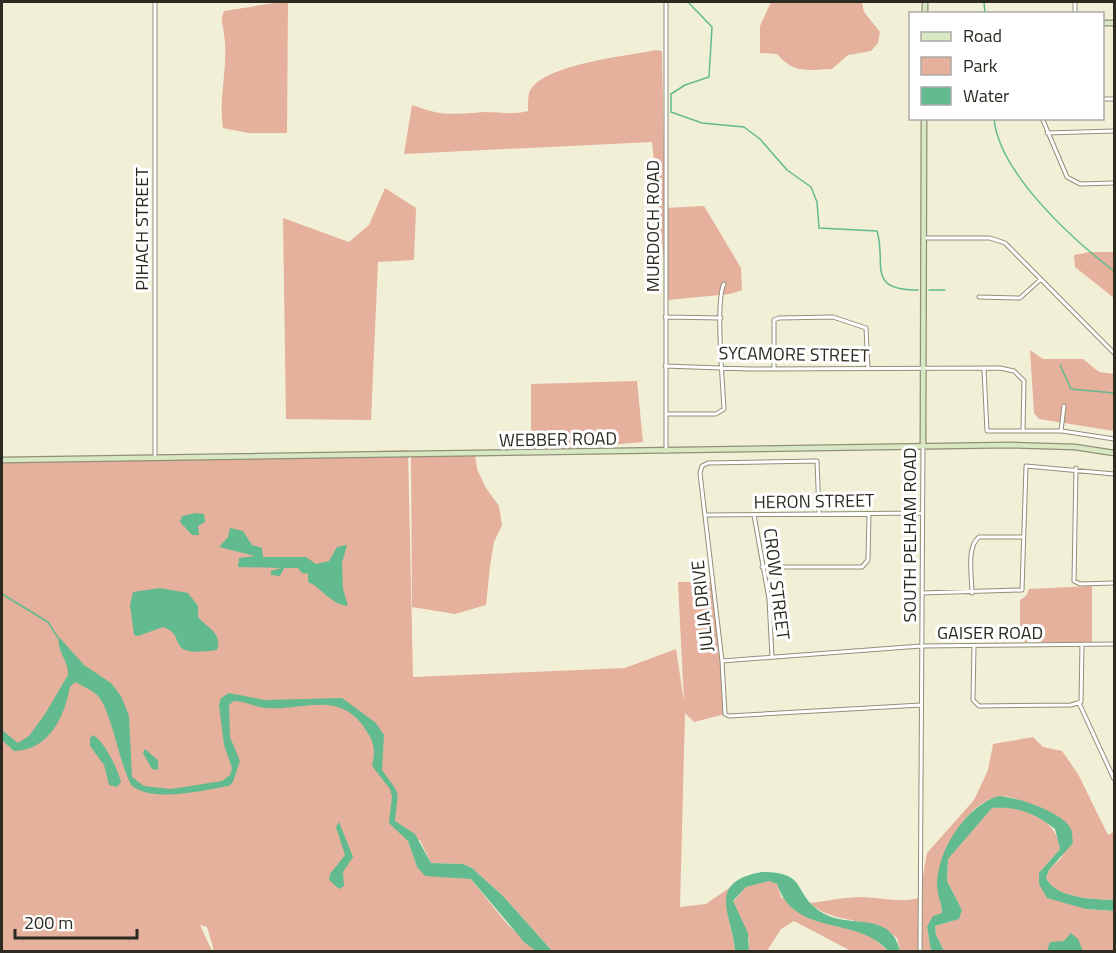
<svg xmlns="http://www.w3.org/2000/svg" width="1116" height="953" font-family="'Titillium Web',sans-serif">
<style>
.green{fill:#e5b09c}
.water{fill:#61bb8f}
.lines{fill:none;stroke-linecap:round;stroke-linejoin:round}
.stream{stroke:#61bb8f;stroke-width:1.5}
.street-casing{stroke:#928f78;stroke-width:5}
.secondary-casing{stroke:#928f78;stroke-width:7}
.street{stroke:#fff;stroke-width:3}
.secondary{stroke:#d8e8c3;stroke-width:4.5}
.labels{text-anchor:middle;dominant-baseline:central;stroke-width:6;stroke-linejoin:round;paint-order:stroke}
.street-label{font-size:18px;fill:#2c2a21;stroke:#fff}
</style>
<rect width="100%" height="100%" fill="#f2efd7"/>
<path class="green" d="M281,2H288L287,133H248L223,128C218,96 229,66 224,34C223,24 220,21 224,11Z
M771,2H862L864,12L880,32L878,43L871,51L848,55L832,69C808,70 794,74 777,54L760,53V26Z
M2,17H3L2,148Z
M656,50L662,51L665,208L704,206L741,268L742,290L730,294L668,300L652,142L404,154L412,105C443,117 454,114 486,112C501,112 512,115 528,111C528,106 528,98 529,93C540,64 629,56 656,50Z
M385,188L416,208L414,260L378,262L371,420L286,419L283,218L349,242L369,225Z
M1090,252H1114V298L1075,267L1074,255Z
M1030,350L1043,359H1083L1099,372L1114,374V431L1039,419L1034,413Z
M637,381L643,442L531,452V384Z
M408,450L413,677L625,668L676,649L684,702L678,582H713L725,714L694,722L685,713L680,907L706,904L732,886C720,908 734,929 735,951H552L503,896L472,868L463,864L431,863L420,840L408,841L417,867L471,879L507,924L536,951H214L207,927L200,925L212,951H2V461Z
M475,454L477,469L486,488L499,506L502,525L494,542L490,566L486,605L455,614L412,607L411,455Z
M1092,586V642H1020V600L1026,596L1029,589Z
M1033,737L1043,747L1062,751L1078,774L1108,835L1114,832V900C1094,899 1057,899 1046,878L1049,870L1062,857L1071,829C1055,821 1026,800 1009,797C973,791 943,846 938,877C936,889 942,901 942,913L927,927L931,951H900L897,938C872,916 839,925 813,906L810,903C827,901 845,897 863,897C882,898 900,903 919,898L927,853L974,800L988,770L993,744Z
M1013,807C1037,816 1056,821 1060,849L1039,873V884L1086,909L1114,911V951H944L936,935L935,926L953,921L962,910L947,881L948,859L991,808Z
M769,880L777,884L781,897L871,936L888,951H851L794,921L781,929L767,951H749V939L733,902L746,887Z"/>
<path class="water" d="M196,513L204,514L205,522L198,526L199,535H192L180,522L182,516Z
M230,528L243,531L252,545L262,548L263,557H306L316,564L329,561L337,547L347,545L342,563L343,589L348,606C331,605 320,586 308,582V574L302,573L298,568H284L280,576L271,575V571L281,568L238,567L239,558L255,556L219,547L228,537Z
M160,588L188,593L198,606V617C206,627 223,633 217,650C162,658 189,636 163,627L138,636L134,635L130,605L133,592Z
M59,637L84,665L111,683L121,696L129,716L132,777L144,786L171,789L222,781L230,775L232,768L224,745L219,705L221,698L229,693L265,700L342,698L376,723L384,735L382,770C402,798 398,787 395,821L415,834L431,863L463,864L472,868L503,896L552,951H536L524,942L471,879L425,876L417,867L408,841L389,823L392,796L390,789L372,766C376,748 374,742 364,727C338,690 302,711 265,708C254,707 245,701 234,701L229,705L230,737L240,761L233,782L229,786C203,790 155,803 132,786C119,765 111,706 96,694C90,689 82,686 75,682L70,687C64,718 49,750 14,751L2,740V730L18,743L29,736L45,714L68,675C69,661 56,651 59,637Z
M93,735C104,740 118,770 121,782L117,787L109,785L104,765L90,746V738Z
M145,749L158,760V770L152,769L143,753Z
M999,796C1016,797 1063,812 1071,829C1073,833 1072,839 1073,843L1049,870L1046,878C1057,899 1094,899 1114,900V911L1086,909L1047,898L1039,884V873L1060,849L1055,829C1035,813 1017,806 992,808L948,859L947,881L962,910L959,919L935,926L936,935L944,951H931L927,927L933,916L942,913C942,904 937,894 937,885C937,851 966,805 999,796Z
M339,822L353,857L343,872L344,886L339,889L329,880L330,874L345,855L336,827Z
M762,872C810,872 791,894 823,913C849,929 891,910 900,951H888C858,915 795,938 777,884L769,881L746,887L733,901L748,933L749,951H735C733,917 704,882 762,872Z
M1071,933L1078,939L1083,951H1047L1050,942L1064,941Z"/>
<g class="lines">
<path class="stream" d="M688,2L712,27L709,77L685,85L671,94V112L702,123L744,127L760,139L787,170L811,187L817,202L819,228L877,231C887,264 865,290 918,290
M984,2L985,14
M994,118C998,172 1073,240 1114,271
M929,290H945
M1060,365L1071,389L1114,393
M2,594L48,622L58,638"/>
<g class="street-casing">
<path id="street" d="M155,2V457
M666,2V451
M1075,2V14
M1102,99H1114
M1042,118L1067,177L1080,184L1114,183
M1047,133L1114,131
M924,238H990L1005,243L1114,353
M979,297L1020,298L1041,279
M665,317L721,318
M665,366L749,369L1000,368L1014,371L1024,381L1023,431
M774,369V320L779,318L833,317L866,328L868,368
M984,370L987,431H1062L1114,439
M666,414H716L724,409C723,386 715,300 724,284
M1061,431L1064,406
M1076,468L1074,581L1080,584L1114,583
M819,513L817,461L708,463L702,466L700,473L722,661L725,714L729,716L921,705
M706,515L922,513
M754,515L769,599L772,657
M762,567H862L868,560L869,514
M922,593L1022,590L1026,466L1114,474
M972,593C972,577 966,547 979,537H1023
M974,646L973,700L979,706L1071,705L1081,702L1082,645
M722,661L921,646L1114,644
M1079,703L1114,779
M920,952L923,446"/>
</g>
<g class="secondary-casing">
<path id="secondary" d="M925,2V14
M1102,23H1114
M923,446L924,118
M2,460L1010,445L1075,447L1114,453"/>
</g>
<use href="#street" class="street"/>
<use href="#secondary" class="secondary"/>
</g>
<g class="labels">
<g class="street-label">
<text transform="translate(652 226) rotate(-90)">MURDOCH ROAD</text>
<text transform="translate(141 229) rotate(-90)">PIHACH STREET</text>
<text transform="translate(794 354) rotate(1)">SYCAMORE STREET</text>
<text transform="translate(558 439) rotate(-1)">WEBBER ROAD</text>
<text transform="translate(814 501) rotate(-1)">HERON STREET</text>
<text transform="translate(909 535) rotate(-90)">SOUTH PELHAM ROAD</text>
<text transform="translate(777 584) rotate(83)">CROW STREET</text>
<text transform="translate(702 606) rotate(-96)">JULIA DRIVE</text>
<text x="990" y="632">GAISER ROAD</text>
</g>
</g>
<rect width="1116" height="953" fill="none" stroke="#2c2a21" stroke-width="6"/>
<rect x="909" y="12" width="195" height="108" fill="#ffffff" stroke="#abaaa6" stroke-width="1.5"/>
<rect x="921" y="32" width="30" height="9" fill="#d8e8c3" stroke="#abaaa6" stroke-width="1.5"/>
<text x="963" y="42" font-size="18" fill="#2c2a21">Road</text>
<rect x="921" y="57" width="30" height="18" fill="#e5b09c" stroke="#abaaa6" stroke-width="1.5"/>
<text x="963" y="72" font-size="18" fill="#2c2a21">Park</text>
<rect x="921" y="87" width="30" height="18" fill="#61bb8f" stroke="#abaaa6" stroke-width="1.5"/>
<text x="963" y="102" font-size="18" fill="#2c2a21">Water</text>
<path d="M15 929v9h122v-9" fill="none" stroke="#2c2a21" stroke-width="3"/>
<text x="24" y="929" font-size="18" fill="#2c2a21" stroke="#ffffff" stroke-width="4.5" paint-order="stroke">200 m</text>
</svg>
